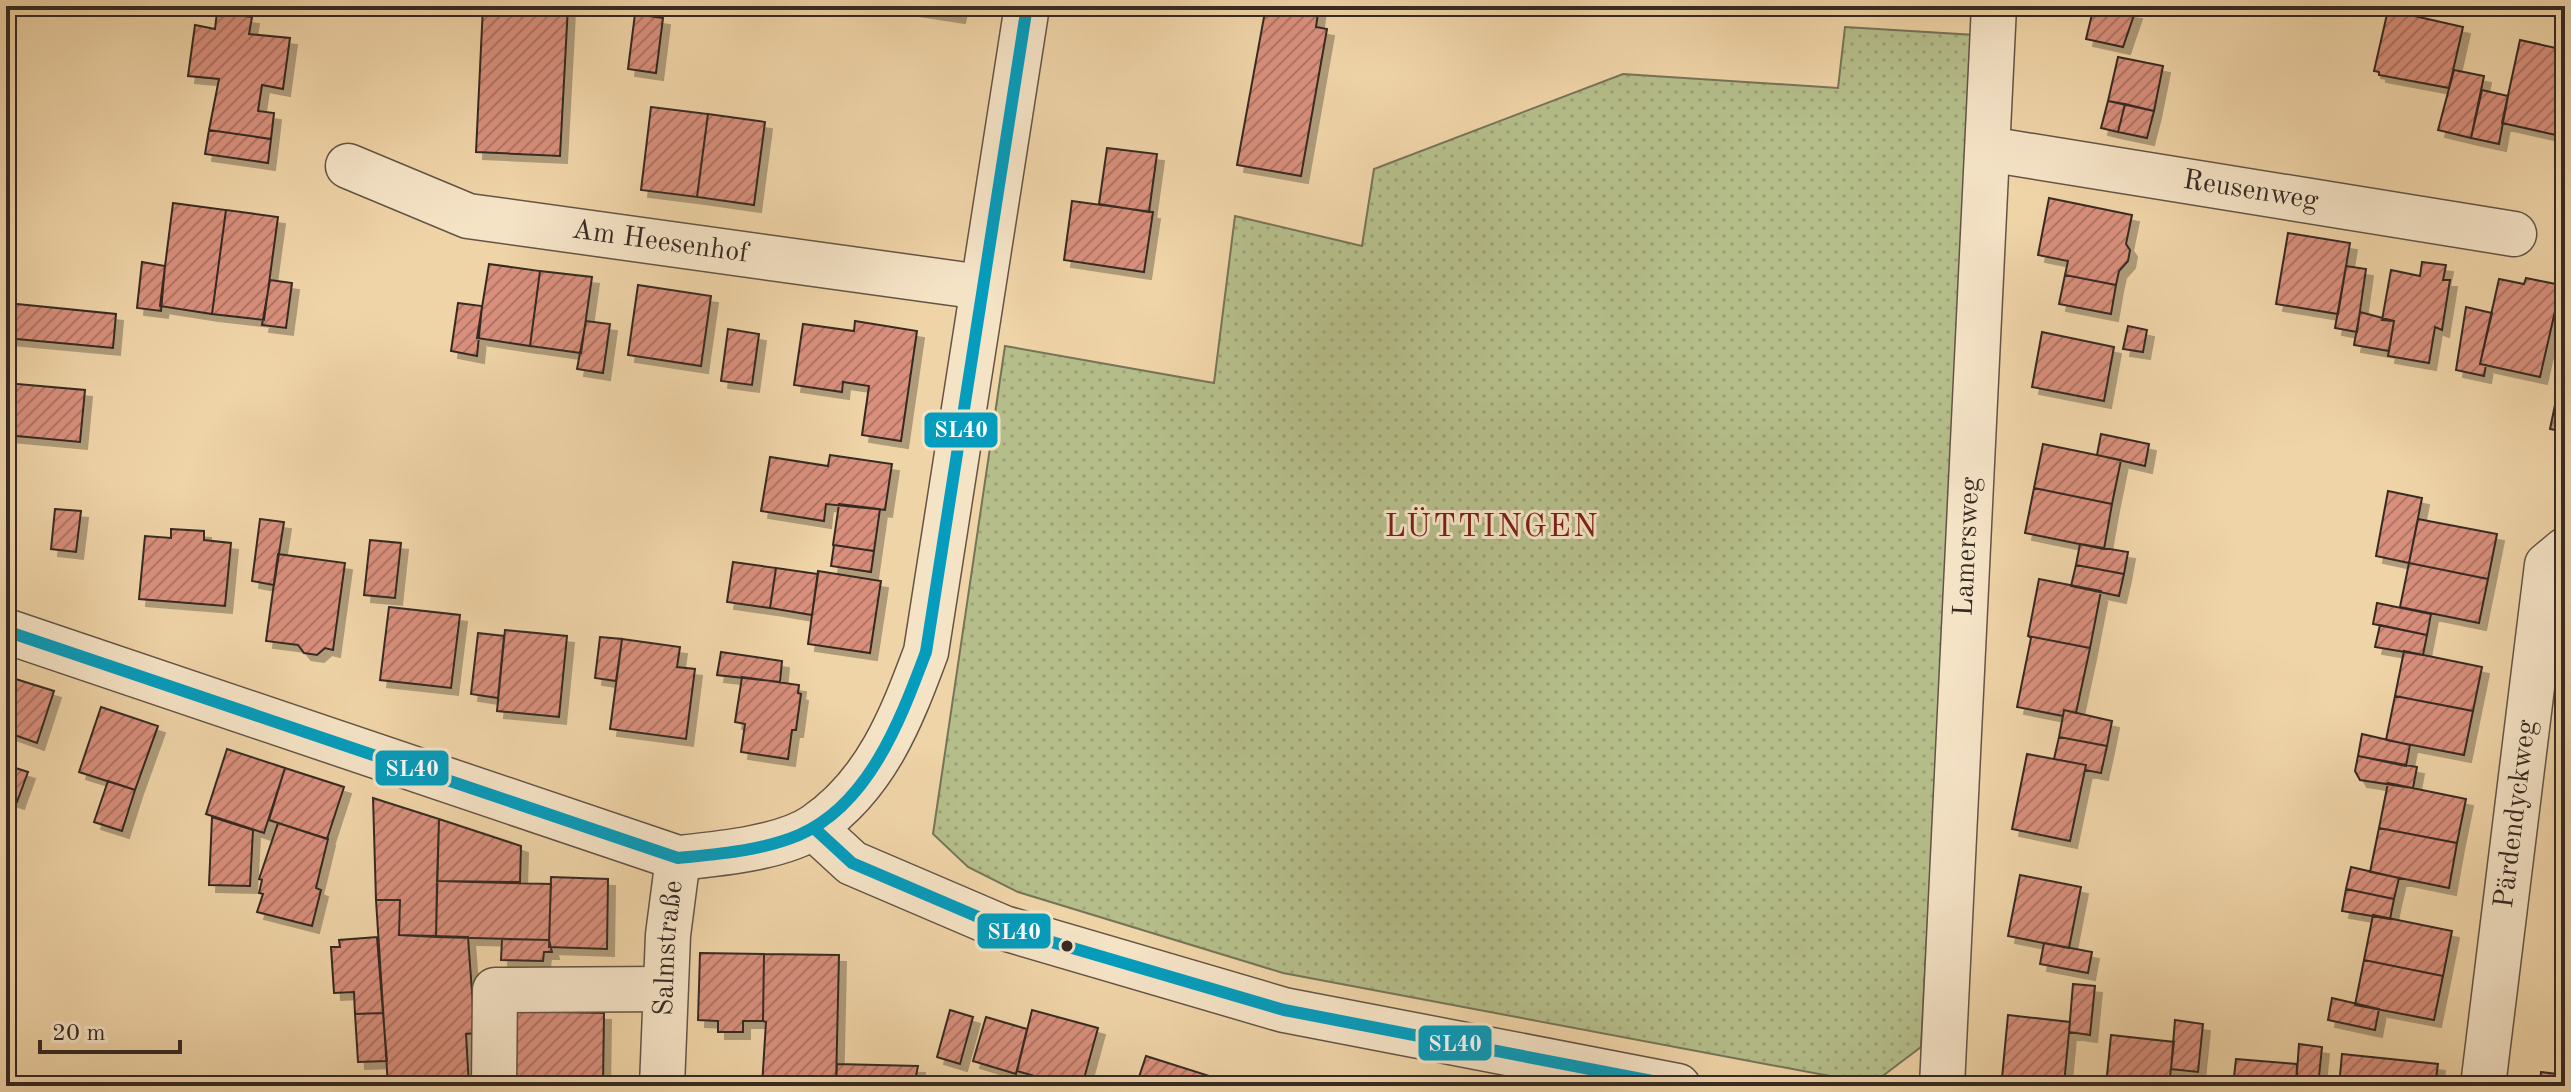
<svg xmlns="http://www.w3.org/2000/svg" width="2571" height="1092" font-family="'Old Standard TT',serif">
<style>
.grass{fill:url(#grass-dots);stroke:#767457;stroke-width:2}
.building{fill:url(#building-hatch);stroke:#362a24;stroke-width:2;filter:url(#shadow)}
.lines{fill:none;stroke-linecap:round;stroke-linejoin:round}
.minor-casing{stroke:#645445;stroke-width:47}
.minor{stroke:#f5e3c6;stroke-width:44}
.bus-1-casing{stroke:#f5e3c6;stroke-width:18}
.bus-1{stroke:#059cbd;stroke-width:12}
.bus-dot{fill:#362a24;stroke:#f5e3c6;stroke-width:3}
.labels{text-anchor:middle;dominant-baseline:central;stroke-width:6;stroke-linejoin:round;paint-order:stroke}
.street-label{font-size:28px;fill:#362a24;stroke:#f5e3c6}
.quarter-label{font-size:32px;letter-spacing:2px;fill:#7a1f14;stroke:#f5e3c6}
.line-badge{stroke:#f5e3c6;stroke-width:3}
.badge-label{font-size:22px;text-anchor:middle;font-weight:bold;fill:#fff}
</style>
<defs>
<pattern id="grass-dots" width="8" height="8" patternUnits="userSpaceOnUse" patternTransform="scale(2)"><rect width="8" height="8" fill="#b5be8a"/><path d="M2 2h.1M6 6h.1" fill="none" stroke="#9ca377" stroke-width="1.8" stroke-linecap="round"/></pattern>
<pattern id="building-hatch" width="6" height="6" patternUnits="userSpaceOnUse" patternTransform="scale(2)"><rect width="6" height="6" fill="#d98f7c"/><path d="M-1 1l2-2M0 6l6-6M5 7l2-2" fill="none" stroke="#b17565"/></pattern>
<filter id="shadow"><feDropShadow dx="7" dy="7" stdDeviation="0" flood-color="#0004"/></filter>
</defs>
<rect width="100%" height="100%" fill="#efd4a7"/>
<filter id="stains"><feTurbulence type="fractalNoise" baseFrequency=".0025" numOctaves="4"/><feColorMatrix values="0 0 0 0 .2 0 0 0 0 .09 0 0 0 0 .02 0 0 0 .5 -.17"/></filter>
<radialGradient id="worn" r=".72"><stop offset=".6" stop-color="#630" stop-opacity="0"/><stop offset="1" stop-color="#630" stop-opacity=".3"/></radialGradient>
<path class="grass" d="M1845,27L1975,35L1921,1047L1872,1084L1283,973L1018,892L968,867L933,834L1005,346L1214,383L1235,216L1362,246L1374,169L1623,74L1838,88Z"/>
<path class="building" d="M483,6H568L560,156L476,152Z
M893,6H960L958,16Z
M1266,6H1319L1316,27L1327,29L1301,176L1237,165Z
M2094,6L2135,12L2123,47L2086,39Z
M2388,10L2463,27L2449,88L2379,75V72L2374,71Z
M217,12L252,17L249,34L290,38L283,89L262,85L258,111L274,113L271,139L209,130L219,79L188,76L195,25L215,29Z
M635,14L663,18L656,73L628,69Z
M2520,40L2565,50V137L2502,123Z
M2118,57L2163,66L2154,111L2108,101Z
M2454,70L2484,76L2471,138L2438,130Z
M2482,90L2508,96L2499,144L2471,138Z
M2108,101L2125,104L2118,132L2101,128Z
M2125,104L2154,111L2147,138L2118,132Z
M651,107L708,114L697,197L641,190Z
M708,114L765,122L754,205L697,197Z
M209,130L271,139L268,163L205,154Z
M1107,148L1157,154L1149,212L1099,204Z
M2049,198L2132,215L2126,244L2130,250L2128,261L2119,271L2116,285L2065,275L2068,261L2038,255Z
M1072,201L1153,212L1144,272L1064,260Z
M173,203L226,210L212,314L160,306Z
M226,210L278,217L264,320L212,314Z
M2288,233L2350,243L2338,314L2276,304Z
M142,262L165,266L161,311L137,308Z
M2422,262L2446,265L2443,280H2450L2442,330L2435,327L2429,363L2388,356L2394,321L2382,320L2391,270L2420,276Z
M489,264L540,271L530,346L477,338Z
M2346,266L2366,269L2357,332L2335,328Z
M540,271L592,277L581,353L530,346Z
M2065,275L2116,285L2111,314L2059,304Z
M2526,278L2561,285L2540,377L2480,364L2499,279L2524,284Z
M270,280L292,283L286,328L262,325Z
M638,285L711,296L701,366L628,355Z
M7,303L116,314L113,348L6,338Z
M458,303L482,306L477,356L451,351Z
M2466,307L2492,313L2480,364L2486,365L2484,376L2456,370Z
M2360,312L2394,321L2389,351L2354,345Z
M586,321L610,324L603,373L577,369Z
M855,321L917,331L901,441L862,435L869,386L843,382L842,392L794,385L803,324L854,331Z
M2128,326L2147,330L2143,352L2123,349Z
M728,329L759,334L752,385L721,381Z
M2042,332L2114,347L2104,401L2032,387Z
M2560,381L2565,382V432L2550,429Z
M6,383L85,390L80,442L6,435Z
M2101,434L2149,444L2145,466L2097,455Z
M2043,444L2121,460L2112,504L2034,488Z
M830,455L892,464L885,510L826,504L824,521L761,511L770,457L828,466Z
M2034,488L2112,504L2104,549L2025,533Z
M2388,491L2422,498L2409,563L2376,556Z
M839,504L880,509L874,551L833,545Z
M55,509L81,511L76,552L51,549Z
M260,519L284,522L274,585L252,581Z
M2418,519L2497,534L2488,579L2409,563Z
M171,529L204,531V540L231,543L225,606L139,599L145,536L171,538Z
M370,540L401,543L395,598L364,595Z
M2080,544L2128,552L2124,574L2076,565Z
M834,545L874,551L871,572L831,566Z
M278,554L345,563L333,650L325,648L317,655L304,653L298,645L266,641Z
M733,562L776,568L770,608L727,602Z
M2409,563L2488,579L2479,623L2400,607Z
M2076,565L2124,574L2119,596L2071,586Z
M776,568L818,574L812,615L770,608Z
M818,571L881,581L870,653L808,644Z
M2039,579L2101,591L2090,648L2028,636Z
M2377,603L2431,614L2427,635L2373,624Z
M389,607L460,615L451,688L380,680Z
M2380,625L2427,635L2423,655L2375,647Z
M505,630L567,636L559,717L497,711Z
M478,633L504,636L498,698L471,694Z
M2028,636L2090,648L2076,713L2064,710L2063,716L2017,707L2031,638Z
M600,637L622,639L616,681L595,678Z
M622,639L680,647L677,667L695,669L686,739L610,729Z
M2404,651L2482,667L2473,711L2395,696Z
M721,652L782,661L780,682L717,675Z
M6,676L54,691L37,743L6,732Z
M742,677L799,685L798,693L801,694L796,730H792L788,759L741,752L745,724L735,722Z
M2395,696L2473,711L2464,755L2386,740Z
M101,707L158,726L135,790L79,772Z
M2064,710L2112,721L2107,746L2059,737Z
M2362,734L2410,745L2406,766L2358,756Z
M2059,737L2107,746L2101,773L2085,770L2086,765L2054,759Z
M227,749L285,768L264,833L206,814Z
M2027,754L2086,765L2070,841L2012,829Z
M2358,756L2417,767L2413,788L2360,780L2355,771Z
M6,765L28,772L17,802L6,798Z
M285,768L344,787L327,839L269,820Z
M108,781L135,790L122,831L94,822Z
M2388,783L2466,799L2457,843L2379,828Z
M373,798L439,819L436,937L399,935L400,900H376Z
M212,817L253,830L250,886L209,885Z
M439,819L521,846L520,882L437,881Z
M278,823L328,839L316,888L321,890L312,926L257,912L263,894L259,893L262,880L259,879Z
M2379,828L2457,843L2449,888L2370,872Z
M2351,867L2399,878L2394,899L2346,889Z
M2020,875L2081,887L2069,948L2008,936Z
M551,877L608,879L607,949L549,947Z
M437,881L551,884L549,940L436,937Z
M2346,889L2394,899L2390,919L2342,911Z
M376,900H400L399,935L468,937L475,1033L466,1034L469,1086H388Z
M2373,915L2452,931L2443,976L2364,960Z
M377,937L383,1013L355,1014L354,992L334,993L331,947H340L339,940Z
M502,939L549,940L552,952H544L543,961L501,960Z
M2044,943L2092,952L2088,973L2040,964Z
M700,953L764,954L763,1021H743V1032H718V1021L698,1020Z
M764,954L839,955L836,1086H762L766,1022L763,1021Z
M2364,960L2443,976L2434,1020L2355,1005Z
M2073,984L2095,986L2090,1035L2069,1032Z
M2332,998L2379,1009L2375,1030L2328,1020Z
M950,1010L973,1017L960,1064L937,1057Z
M1032,1010L1098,1028L1082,1086H1069L1017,1071Z
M514,1011L604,1013L603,1086H512Z
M383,1013L387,1061L358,1062L355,1014Z
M2008,1015L2070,1022L2064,1084L2002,1078Z
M986,1017L1027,1029L1016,1074L973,1061Z
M2175,1020L2203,1024L2198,1072L2171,1069Z
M2111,1035L2174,1042L2169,1086H2106Z
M2299,1044L2322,1047L2318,1086H2296Z
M2342,1054L2438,1064L2435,1086H2339Z
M1146,1056L1219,1079L1216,1086H1136Z
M2236,1059L2297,1064L2296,1086H2233Z
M837,1064L918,1066L914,1086H836Z
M2541,1072L2565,1075V1086H2540Z"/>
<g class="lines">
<g class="minor-casing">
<g id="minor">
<path id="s1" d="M1988,149L2514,234"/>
<path id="s2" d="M348,166L468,216L981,287"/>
<path d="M6,631L678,858C717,854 783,848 815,826C876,784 901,719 926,652L1027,6"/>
<path d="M814,828L852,863L1004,928L1284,1010L1678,1086"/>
<path d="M494,1086L495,990L665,989"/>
<path id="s3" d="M662,1086L668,935L678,858"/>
<path id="s4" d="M1942,1086L1994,6"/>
<path id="s5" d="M2483,1086L2547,565L2565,550"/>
</g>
</g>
<use href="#minor" class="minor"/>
<g class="bus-1-casing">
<path id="bus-1" d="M6,631L678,858C718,854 761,851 799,835C870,804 901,718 926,652L1027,6
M814,828L852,863L1004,928L1284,1010L1678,1086"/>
</g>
<use href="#bus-1" class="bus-1"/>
</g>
<circle class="bus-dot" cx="1067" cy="946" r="7"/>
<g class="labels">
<g class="street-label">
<text stroke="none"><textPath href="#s1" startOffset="266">Reusenweg</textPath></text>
<text stroke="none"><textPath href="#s2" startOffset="324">Am Heesenhof</textPath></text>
<text stroke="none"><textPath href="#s4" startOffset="540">Lamersweg</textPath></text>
<text stroke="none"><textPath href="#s5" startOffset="274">Pärdendyckweg</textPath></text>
<text stroke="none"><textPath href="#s3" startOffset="138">Salmstraße</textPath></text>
</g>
<g class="quarter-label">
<text x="1492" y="528">LÜTTINGEN</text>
</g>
</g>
<g class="line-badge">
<rect x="923" y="411" width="76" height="38" rx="8" fill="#059cbd"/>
<rect x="374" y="749" width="76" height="38" rx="8" fill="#059cbd"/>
<rect x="976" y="912" width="76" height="38" rx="8" fill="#059cbd"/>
<rect x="1417" y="1024" width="76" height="38" rx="8" fill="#059cbd"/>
</g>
<g class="badge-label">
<text x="961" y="437">SL40</text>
<text x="412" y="776">SL40</text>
<text x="1014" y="939">SL40</text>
<text x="1455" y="1051">SL40</text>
</g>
<rect width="2571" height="1092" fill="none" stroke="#efd4a7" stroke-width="32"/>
<rect x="8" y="8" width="2555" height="1076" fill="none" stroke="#362a24" stroke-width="4"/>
<rect x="16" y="16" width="2539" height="1060" fill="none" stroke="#362a24" stroke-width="2"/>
<path d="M40 1040v12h140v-12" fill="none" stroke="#362a24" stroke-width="4"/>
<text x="52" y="1040" font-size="24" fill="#362a24" stroke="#f5e3c6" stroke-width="6" paint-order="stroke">20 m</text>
<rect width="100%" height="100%" filter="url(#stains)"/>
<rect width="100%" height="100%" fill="url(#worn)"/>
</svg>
